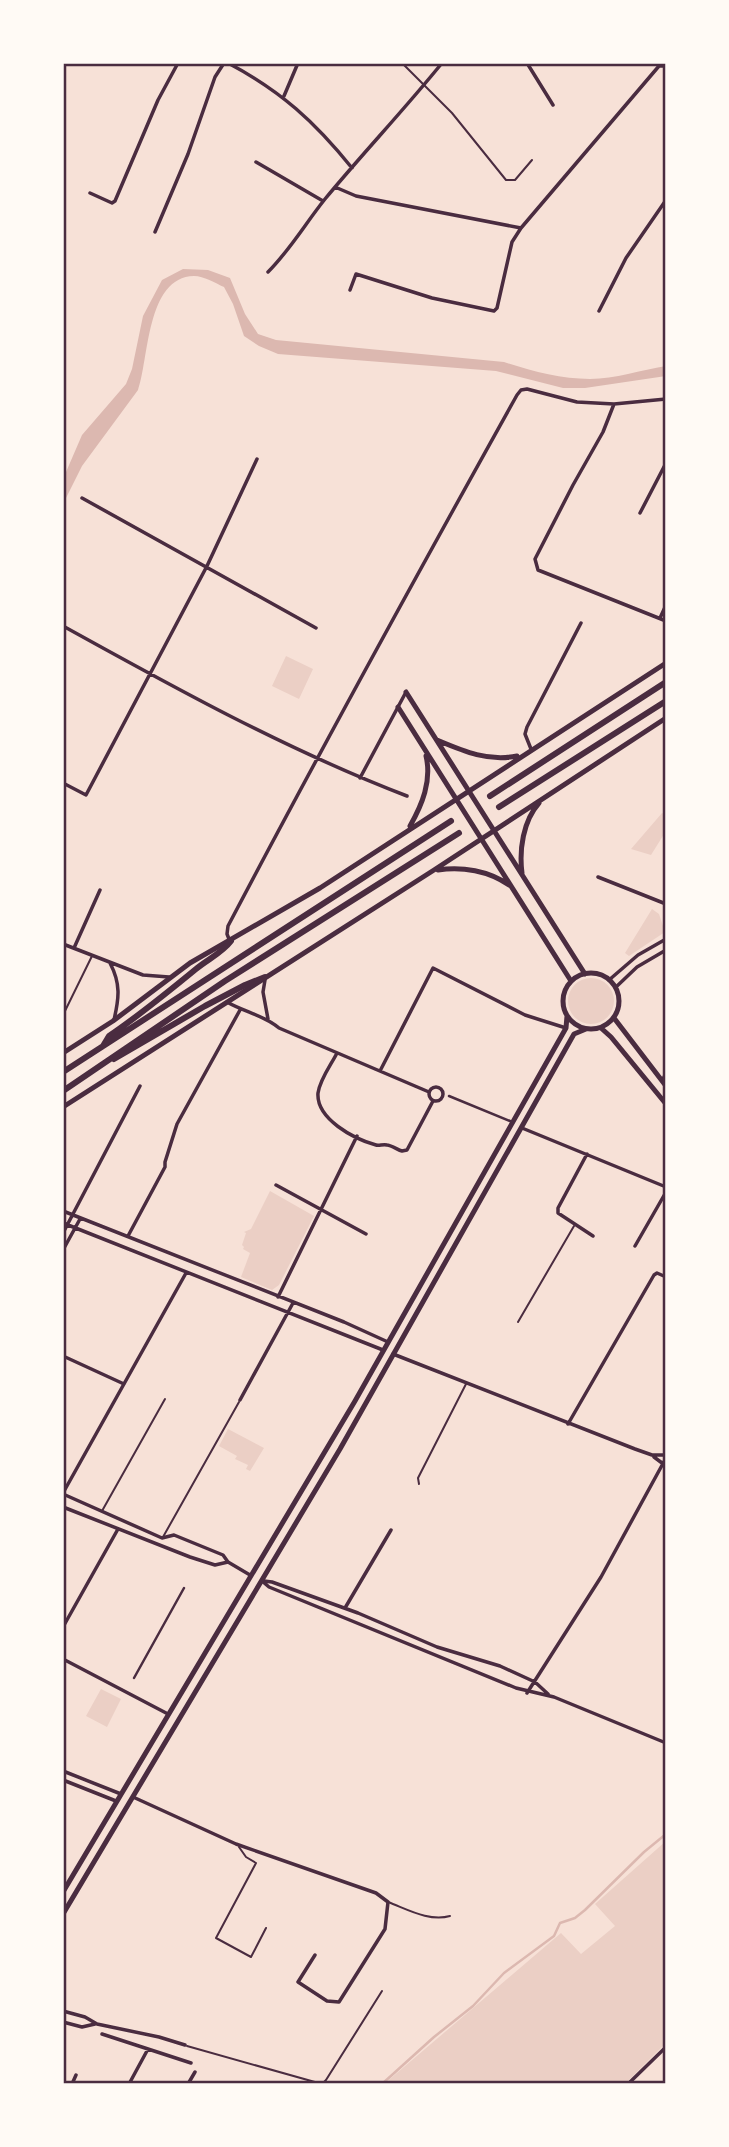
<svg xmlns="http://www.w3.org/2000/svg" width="729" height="2147" font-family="Georgia,serif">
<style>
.green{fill:#ebcfc5}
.water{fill:#dcb8b0}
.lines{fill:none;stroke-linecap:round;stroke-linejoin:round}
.stream{stroke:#dcb8b0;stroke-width:2.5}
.service{stroke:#4a2c40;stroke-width:2}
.pedestrian{stroke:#4a2c40;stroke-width:2.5}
.minor{stroke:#4a2c40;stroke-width:3.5}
.secondary{stroke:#4a2c40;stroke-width:5}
.trunk{stroke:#4a2c40;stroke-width:6}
.neatline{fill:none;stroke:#4a2c40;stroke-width:2.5}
</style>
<rect width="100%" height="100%" fill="#f7e1d7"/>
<path class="green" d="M286,656L313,669L299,699L272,686Z
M662,813L666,815V831L651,855L631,849Z
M652,909L659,914L665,932L629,956L625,953Z
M568 1001a23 23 0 1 1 46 0a23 23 0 1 1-46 0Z
M270,1191L314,1216L279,1285L272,1290L241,1277L250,1253L243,1249L244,1247L242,1245L246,1233L244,1232L251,1229Z
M228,1429L264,1448L250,1471L246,1469L248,1465L235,1459L237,1456L219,1446Z
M101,1689L121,1699L107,1727L86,1716Z
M666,1841V2043L625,2084H384L561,1933L581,1954L615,1926L595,1904Z"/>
<path class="water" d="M183,269L208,270L230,278L245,314L258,334L276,340L504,362C531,371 561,379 590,379C615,379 641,370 666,366V376L585,388H563L496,371L278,354L259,346L244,336L233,304L224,287C215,283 204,276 194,276C146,277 149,360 138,390L82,466L63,504V479L82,435L126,384L132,369L143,316L162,280Z"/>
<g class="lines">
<path class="stream" d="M382,2084L434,2037L473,2006L504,1973L554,1936L560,1923L575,1918L585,1910L644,1852L666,1834"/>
<path class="service" d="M402,63L452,113L506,180H515L532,160
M63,1015L92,956
M518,1322L574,1226
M419,1484L418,1478L466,1384
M102,1511L165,1399
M163,1537L239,1402
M239,1847L246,1857L256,1863L216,1938L251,1957L266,1928
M388,1902C407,1909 429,1922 450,1916
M187,2046L322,2084L326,2080L382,1991"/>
<path class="pedestrian" d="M449,1096L510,1121
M134,1678L184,1588"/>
<path class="minor" d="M228,63C281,91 315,122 352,168
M527,63L553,105
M284,96L298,63
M256,162L323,201
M335,187L356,196L521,228L659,66H666
M90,193L112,203L115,201L158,100L178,63
M155,232L188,154L215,77L224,63
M268,272C290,250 305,224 325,199C363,153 404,110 442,63
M350,290L356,274L432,298L494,311L497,308L512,242L521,228
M599,311L626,258L666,200
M614,404L603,432L573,485L535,559L538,570L666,621
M82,498L316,628
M640,513L666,463
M660,618L666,605
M63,626C175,688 287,750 407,796
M531,749L525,734L527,727L581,623
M360,778L406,692
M63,783L86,795L207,566L257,459
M598,877L666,904
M229,939L227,934L228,926C322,747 419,571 517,395L521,390L527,389L577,402L614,404L666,399
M63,944L143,975L169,977
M74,948L100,890
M110,963C121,984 119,998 114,1020
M265,980L263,992L268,1019
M609,980L638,955L666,939
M616,987L637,967L666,950
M227,1002C244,1012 264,1015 279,1028L429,1092
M337,1053C331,1065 320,1079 318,1093C316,1119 354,1139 376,1145C379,1146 383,1144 387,1145C391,1145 398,1150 402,1151L407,1150L433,1101
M380,1071L433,968L525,1015L566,1028
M662,1081L666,1073
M429 1094a7 7 0 1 1 14 0a7 7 0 1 1-14 0Z
M522,1128L666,1187
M587,1154L558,1208V1213L593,1236
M276,1185L366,1234
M63,1211L344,1322L388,1342
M63,1223L383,1350
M63,1233L140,1086
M128,1236L165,1167V1162L177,1124L240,1010
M635,1246L666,1192
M63,1250L80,1219
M278,1297L357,1136
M393,1354L635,1449L652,1455H666
M63,1356L124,1384
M240,1400L293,1303
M568,1424L654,1275L657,1273L666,1277
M654,1457L666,1466
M63,1493L186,1273
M63,1494L162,1538L174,1535L223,1555L228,1562L250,1575
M63,1507L190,1557L215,1565L228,1562
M262,1581L269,1587L516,1688L554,1697L666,1743
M264,1581L272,1582L358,1613L437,1647L500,1666L535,1682L548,1694
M345,1608L391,1530
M63,1627L118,1529
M63,1659L168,1714
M527,1693L601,1577L666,1458
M63,1771L121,1794
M63,1780L116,1801
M133,1797L236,1844L376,1893L388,1902L385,1929L339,2002L327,2001L298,1982L315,1955
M63,2011L85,2017L97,2024L159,2037L185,2045
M63,2022L82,2027L95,2024
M102,2034L191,2063
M72,2084L76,2075
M129,2084L148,2049
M188,2084L195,2072
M628,2084L666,2047"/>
<path class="secondary" d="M406,692L585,974
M398,707L571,981
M437,740C463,751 488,762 517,756
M410,826C422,805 432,781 426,756
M438,870C462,866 489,871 509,885
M522,873C519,850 523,821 539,803
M563 1001a28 28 0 1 1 56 0a28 28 0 1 1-56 0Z
M614,1018L666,1086
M601,1028L611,1037L666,1104
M63,1053L113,1021L190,963L320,888L666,663
M63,1107L434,870L666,718
M63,1892L355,1401L566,1028L567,1016
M63,1914L340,1449L574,1034L586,1029"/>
<path class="trunk" d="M490,796L666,682
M499,807L666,701
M103,1046L109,1036C140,1015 168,992 196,969C208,959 222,953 231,941
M114,1059L205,1006L245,985L265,977
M63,1072L451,821
M63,1091L225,981L459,833"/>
</g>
<rect width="729" height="2147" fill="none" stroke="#fffaf5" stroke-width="130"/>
<rect x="65" y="65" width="599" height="2017" class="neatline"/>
</svg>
